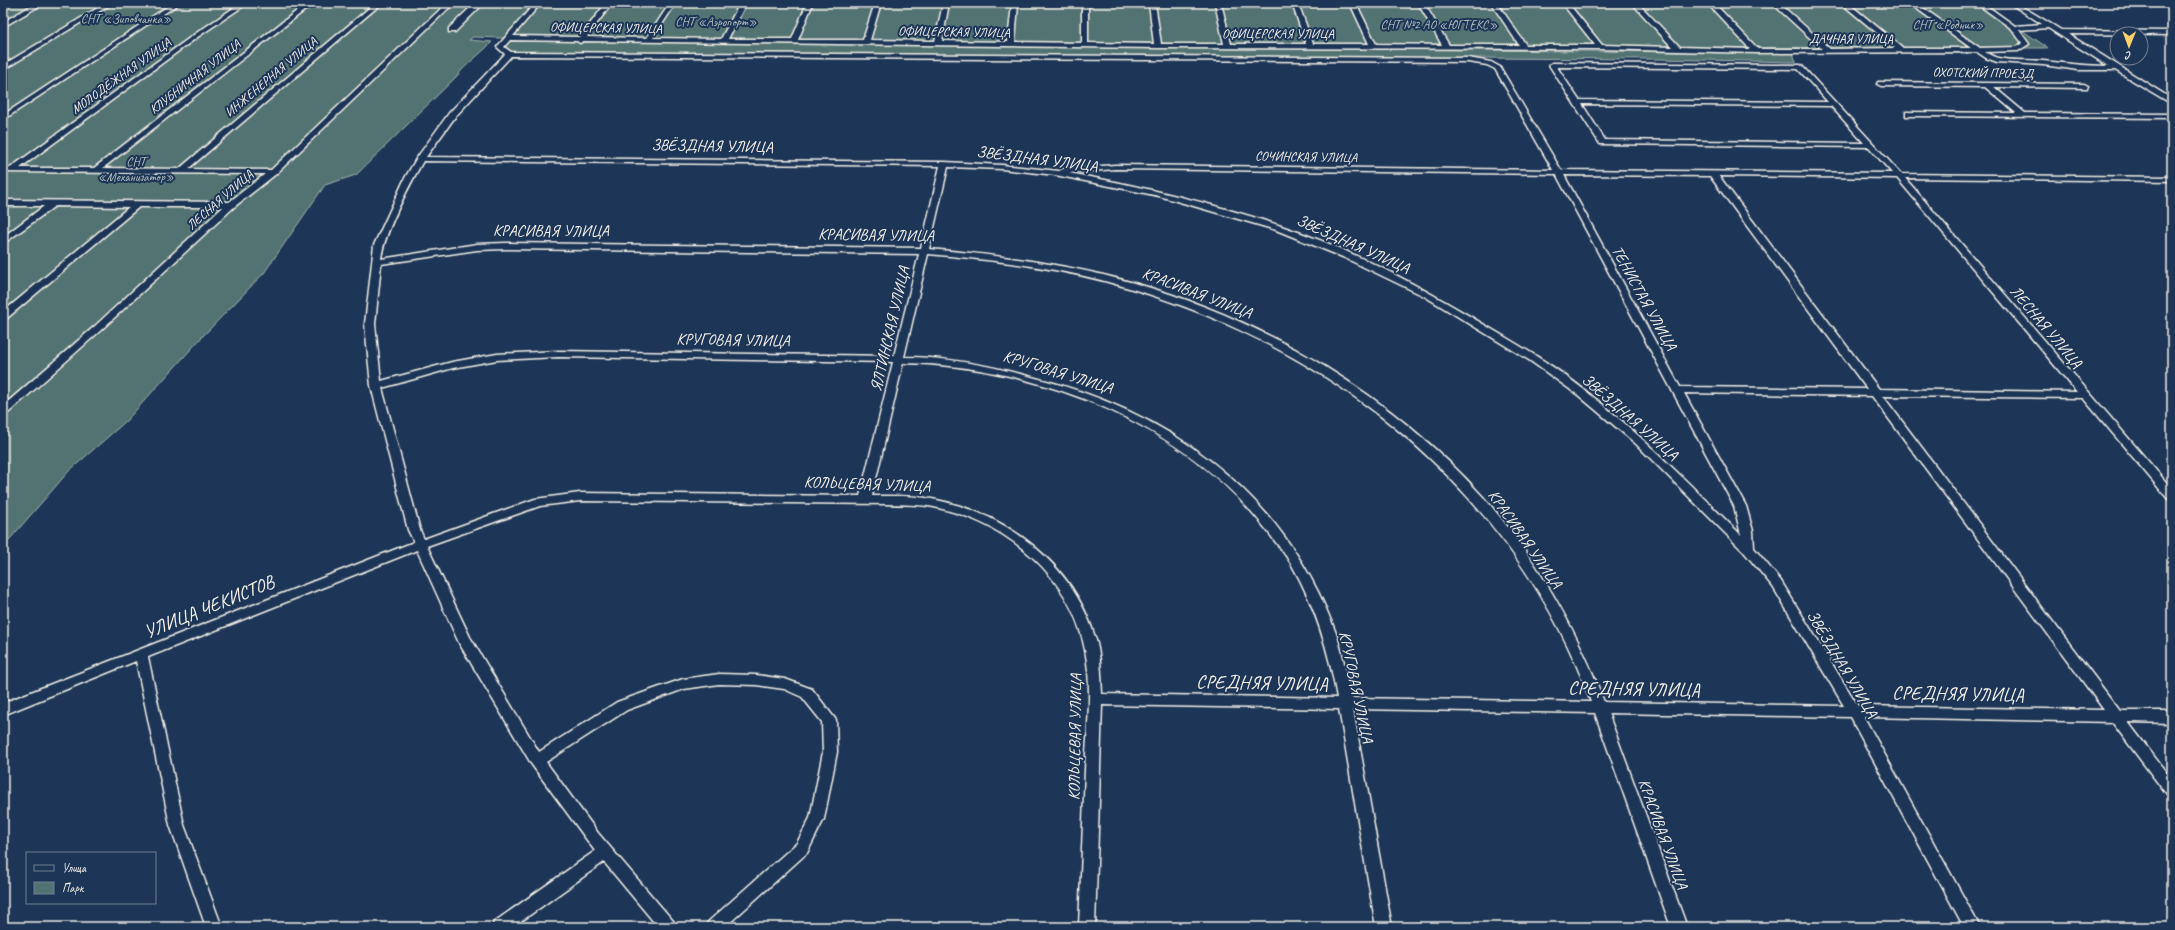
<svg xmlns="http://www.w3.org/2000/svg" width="2175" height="930" font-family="Caveat,sans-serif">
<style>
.green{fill:#527373;stroke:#a3b2ae}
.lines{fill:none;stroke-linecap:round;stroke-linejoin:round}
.street-casing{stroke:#f4f1e8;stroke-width:3}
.secondary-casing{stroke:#f4f1e8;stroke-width:3}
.street{fill:#1d3557;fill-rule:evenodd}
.secondary{fill:#1d3557;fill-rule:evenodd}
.labels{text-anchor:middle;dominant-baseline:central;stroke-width:4;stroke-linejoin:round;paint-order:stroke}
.far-park-label{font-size:13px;fill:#b3bfb9;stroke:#1d3557}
.far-street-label{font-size:13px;fill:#f4f1e8;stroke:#1d3557}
.street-label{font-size:16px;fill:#f4f1e8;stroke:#1d3557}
.near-street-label{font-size:19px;fill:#f4f1e8;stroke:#1d3557}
</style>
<rect width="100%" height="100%" fill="#1d3557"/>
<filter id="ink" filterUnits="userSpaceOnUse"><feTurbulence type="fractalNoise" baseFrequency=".025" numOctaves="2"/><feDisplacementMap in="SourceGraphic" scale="8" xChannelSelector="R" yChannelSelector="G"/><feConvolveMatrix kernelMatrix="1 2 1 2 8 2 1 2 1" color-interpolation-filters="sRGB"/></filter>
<g filter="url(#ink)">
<path class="green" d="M3,3H1982L2048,48L1524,47L951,41H580L473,37L469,40L492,42C481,54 467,63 456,77L356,175L325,185L264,273L202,337L126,421L69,471L3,547Z
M507,41L1793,53L1796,62L1657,59L502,53Z"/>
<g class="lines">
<g class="street-casing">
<path id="street" d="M36,3H44L3,27V22Z
M106,3H113L3,70V65Z
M173,3H180L3,120V115Z
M241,3H248L199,36L20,168H94L307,3H314L103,168L179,169L375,3H382L188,169L271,170L447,3H454L276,174L234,207L101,330L7,414L3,415V406L95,326L223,207H139L6,319L3,320V312L129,207L55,206L3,244V237L44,206H3V200L229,202L265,174L3,172V168H10L195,34Z
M535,3H541L513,36L580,37L606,3H612L587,37L647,38L670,3H676L653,38L721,39L740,3H746L728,39H792L807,3H813L798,40H863L875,3H881L870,40L935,41L943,3H949L942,41L1008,42L1012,3H1018L1015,42L1082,43V3H1088V43L1154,44L1149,3H1155L1161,44H1224L1215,3H1221L1231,44H1306L1292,3H1298L1313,44H1369L1350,3H1356L1376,44L1442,45L1418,3H1424L1449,45H1519L1491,3H1497L1526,45H1595L1562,3H1568L1602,45L1672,47L1632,3H1638L1680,47L1750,49L1707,3H1714L1758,49H1822L1772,3H1779L1830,49L1895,48L1841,3H1848L1903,48H1971L1909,3H1916L1980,48L2017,47L2022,43L2012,29L1976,3H1983L2015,26L2042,24L2009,3H2016L2061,30L2172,31V35L2068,34L2172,99V104L2115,70H2078L2043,65L1997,62L1986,58L1977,52L1756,53L1600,49L1158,48L583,41L580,43L577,41L510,40L504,47L511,52L1468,58L1491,62L1500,67L1561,170L1892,173L1869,147L1600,144L1549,65L1552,63L1800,65L1802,66L1901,174L2172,177V181L1905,178L2172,489V500L2168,499L2083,398L1883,396L2120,711H2172V723L2128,722L2172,780V797L2167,795L2112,722L1864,717L1980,927H1964L1850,717L1608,713L1687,927H1671L1595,713L1353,709L1392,927H1376L1339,709L1102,705L1095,927H1079C1081,875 1083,822 1085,770C1087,731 1093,689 1085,650C1071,575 1006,522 934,507C918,504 902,505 886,504L580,501L540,506L427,546L470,637L539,752L617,702L683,679L719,674L756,675L785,679L812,689L836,720L837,752L824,819L807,853L725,927H706L708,922L797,843L810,818L823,752L822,722L802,697L784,689L756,685L719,684L684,689L627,710L546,762L598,833L674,922L676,927H658L604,862L513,927H492L494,922L595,851L532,765L459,643L417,550L148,657L184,825L222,927H206L170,825L136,661L3,715V703L414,542L408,530L371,386L365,324L374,245L405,178L416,159L449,113L505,54L497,47ZM2048,28L2108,66C2086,66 2065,63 2043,61C2024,59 2001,63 1985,52L2018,51L2029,44L2019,30ZM511,56L1468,62L1487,65L1495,69L1553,170L1115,165L1063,169L1059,171L1002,165L945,162L426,157L455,117ZM1557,67L1798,69L1828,102L1579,100ZM1582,104L1831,106L1864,143L1605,140ZM423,161L940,166L921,248L506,243L477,244L381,259C384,232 409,186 423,161ZM948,167L1002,169L1055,175L1159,196L1276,230L1345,258L1424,296L1529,360L1578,395L1635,443L1744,552L1773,587L1844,706L1604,702C1579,633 1533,553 1484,498C1392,396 1266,320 1134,283C1067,264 999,255 929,249ZM1115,169L1556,174L1734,506L1741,535C1691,486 1642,435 1587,392C1556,367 1522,347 1488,327C1423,288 1354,250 1281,226C1212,203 1140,186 1069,173ZM1564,175L1710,176L1867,389L1680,387ZM1719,176L1897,178L2077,392L1879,389ZM506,249L919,254L894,356L558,351L497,354L452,362L381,381L375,324L381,264L477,250ZM928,254C996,260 1064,268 1129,288C1337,350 1516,494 1591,702L1351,698C1346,673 1342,647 1332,623C1278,488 1166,410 1028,376C987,365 946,357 904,357ZM558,357L893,362L860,496L580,493L535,499L424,539L420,530L382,388L453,368L497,360ZM903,363C1039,365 1193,426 1274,540C1280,548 1288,557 1293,567C1316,608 1329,651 1337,698L1102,694C1101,675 1101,655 1095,637C1072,563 1007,513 932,499C913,495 892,496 872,496ZM1684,393L1872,396L2104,710L1858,706L1781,581L1754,548L1753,531L1746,506Z
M1878,82L2084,84L2088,86L2087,88L1994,87L2025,113L2172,114V118L1909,116H1906V112L2016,113L1985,87L1881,86L1877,84Z"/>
</g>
<g class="secondary-casing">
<path id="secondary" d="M475,3H484L455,32H449V28Z"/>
</g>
<use href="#street" class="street"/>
<use href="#secondary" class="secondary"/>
</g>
</g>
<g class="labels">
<g class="far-park-label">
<text x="126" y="19">СНТ «Зиповчанка»</text>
<text x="716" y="22">СНТ «Аэропорт»</text>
<text x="1439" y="25">СНТ №2 АО «ЮГТЕКС»</text>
<text x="1948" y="25">СНТ «Родник»</text>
<text x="136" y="162">СНТ<tspan x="136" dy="15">«Механизатор»</tspan></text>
</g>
<g class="far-street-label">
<text transform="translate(606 28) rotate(1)">ОФИЦЕРСКАЯ УЛИЦА</text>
<text transform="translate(954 32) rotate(1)">ОФИЦЕРСКАЯ УЛИЦА</text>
<text x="1278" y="34">ОФИЦЕРСКАЯ УЛИЦА</text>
<text x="1851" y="39">ДАЧНАЯ УЛИЦА</text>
<text transform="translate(1983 73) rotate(1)">ОХОТСКИЙ ПРОЕЗД</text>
<text transform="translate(121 76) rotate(-36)">МОЛОДЁЖНАЯ УЛИЦА</text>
<text transform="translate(195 77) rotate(-38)">КЛУБНИЧНАЯ УЛИЦА</text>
<text transform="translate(271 77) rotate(-40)">ИНЖЕНЕРНАЯ УЛИЦА</text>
<text transform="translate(1306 157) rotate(1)">СОЧИНСКАЯ УЛИЦА</text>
<text transform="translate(220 200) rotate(-41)">ЛЕСНАЯ УЛИЦА</text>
</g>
<g class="street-label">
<text transform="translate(712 146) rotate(1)">ЗВЁЗДНАЯ УЛИЦА</text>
<text transform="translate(1037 159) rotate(7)">ЗВЁЗДНАЯ УЛИЦА</text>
<text x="551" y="231">КРАСИВАЯ УЛИЦА</text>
<text transform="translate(876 235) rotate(1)">КРАСИВАЯ УЛИЦА</text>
<text transform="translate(1353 244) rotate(24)">ЗВЁЗДНАЯ УЛИЦА</text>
<text transform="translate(1197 293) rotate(21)">КРАСИВАЯ УЛИЦА</text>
<text transform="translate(1644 298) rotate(61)">ТЕНИСТАЯ УЛИЦА</text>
<text transform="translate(2046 327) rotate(50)">ЛЕСНАЯ УЛИЦА</text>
<text transform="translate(890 329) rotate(-77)">ЯЛТИНСКАЯ УЛИЦА</text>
<text transform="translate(733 340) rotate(1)">КРУГОВАЯ УЛИЦА</text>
<text transform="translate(1058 372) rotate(17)">КРУГОВАЯ УЛИЦА</text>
<text transform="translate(1630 417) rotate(41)">ЗВЁЗДНАЯ УЛИЦА</text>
<text transform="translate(867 484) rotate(2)">КОЛЬЦЕВАЯ УЛИЦА</text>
<text transform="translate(1525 539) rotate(55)">КРАСИВАЯ УЛИЦА</text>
<text transform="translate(1842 664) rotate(59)">ЗВЁЗДНАЯ УЛИЦА</text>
<text transform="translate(1356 687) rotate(78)">КРУГОВАЯ УЛИЦА</text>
<text transform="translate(1075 737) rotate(-89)">КОЛЬЦЕВАЯ УЛИЦА</text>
<text transform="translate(1663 834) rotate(70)">КРАСИВАЯ УЛИЦА</text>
</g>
<g class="near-street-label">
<text transform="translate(209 607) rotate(-22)">УЛИЦА ЧЕКИСТОВ</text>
<text transform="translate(1262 683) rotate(1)">СРЕДНЯЯ УЛИЦА</text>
<text transform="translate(1634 689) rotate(1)">СРЕДНЯЯ УЛИЦА</text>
<text transform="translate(1958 694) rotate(1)">СРЕДНЯЯ УЛИЦА</text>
</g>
</g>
<rect width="2175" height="930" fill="none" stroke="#1d3557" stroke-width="16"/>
<rect x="8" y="8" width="2159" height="914" fill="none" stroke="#f4f1e8" stroke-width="1.5" filter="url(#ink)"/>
<rect x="26" y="852" width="130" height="52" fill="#1d3557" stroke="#738091"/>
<rect x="34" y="865" width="20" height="6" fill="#1d3557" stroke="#738091"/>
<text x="62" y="872" font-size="12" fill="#f4f1e8">Улица</text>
<rect x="34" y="882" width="20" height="12" fill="#527373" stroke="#738091"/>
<text x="62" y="892" font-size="12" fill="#f4f1e8">Парк</text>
<g transform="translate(2129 46) rotate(181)"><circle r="19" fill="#1d3557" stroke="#738091"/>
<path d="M0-3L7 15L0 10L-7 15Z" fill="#ffd166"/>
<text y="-6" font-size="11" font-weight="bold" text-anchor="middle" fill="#f4f1e8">С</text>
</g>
</svg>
